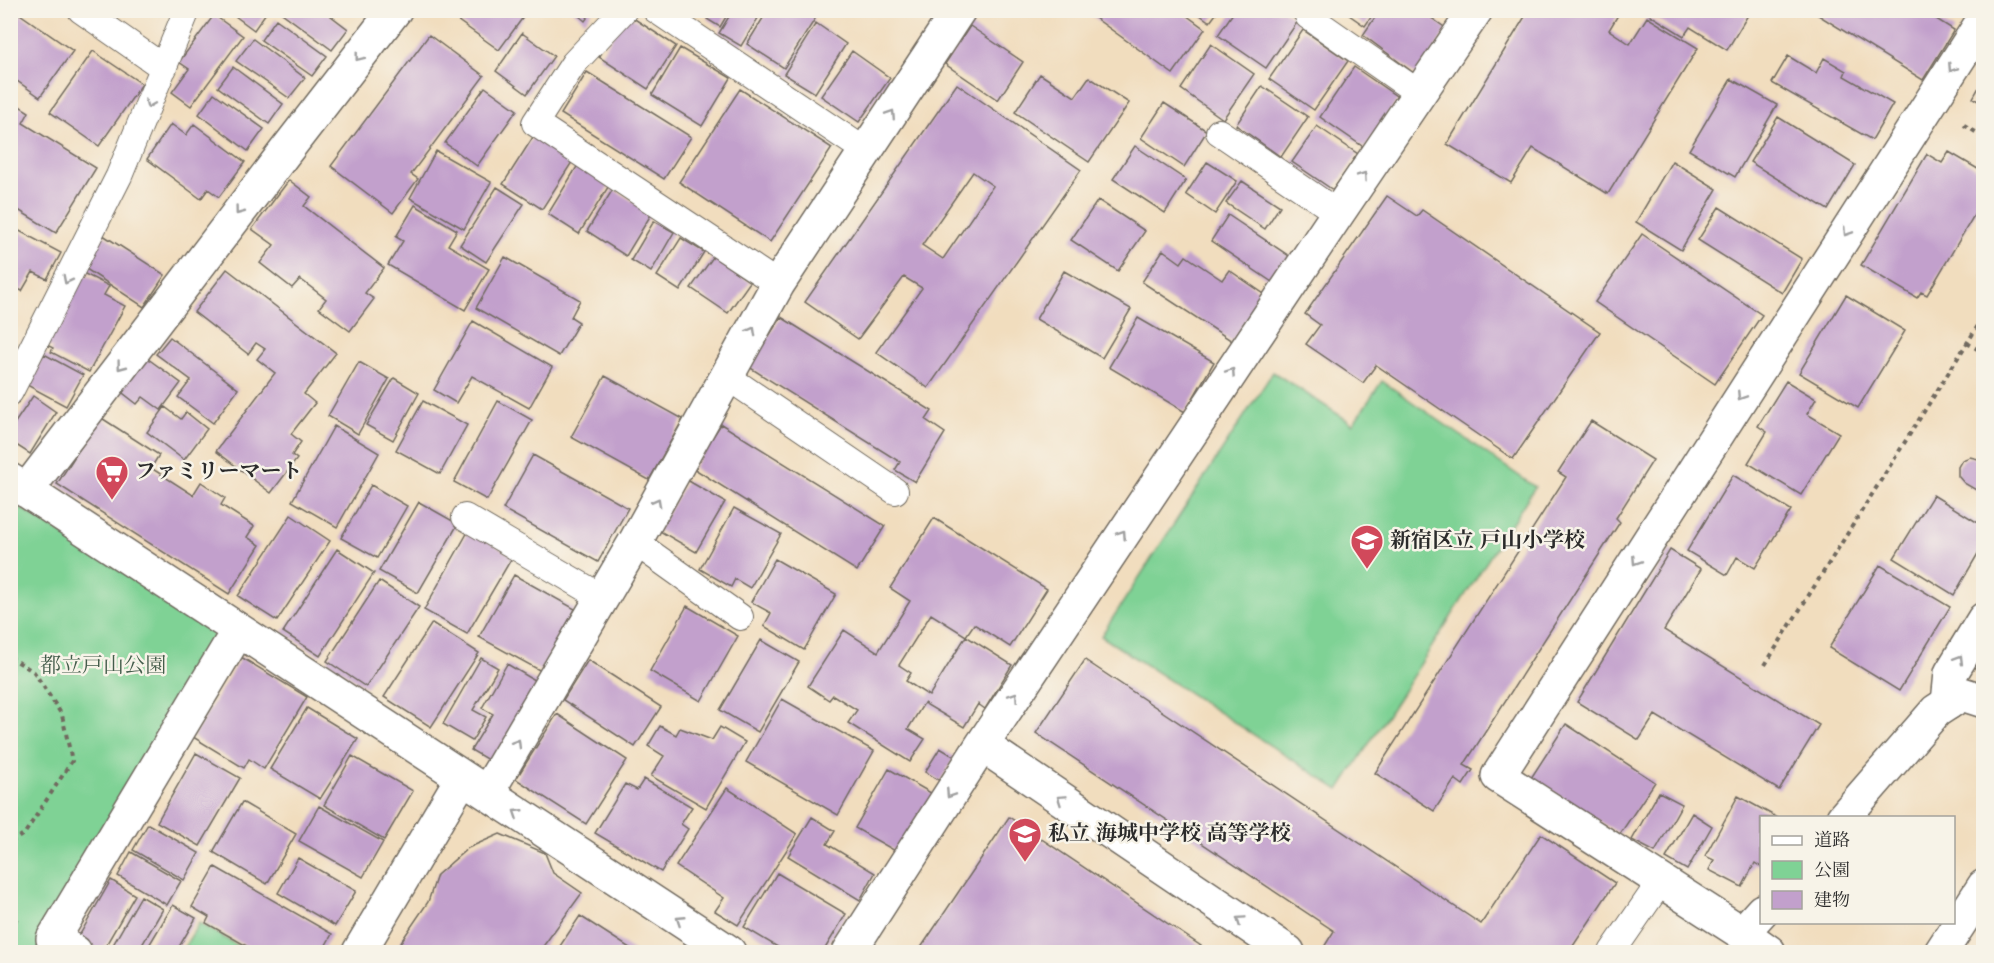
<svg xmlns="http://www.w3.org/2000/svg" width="1994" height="963" font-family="'Old Standard TT','Noto Serif JP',serif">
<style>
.green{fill:#7fd295;stroke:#557e60;stroke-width:1.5}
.building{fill:#c2a0cc;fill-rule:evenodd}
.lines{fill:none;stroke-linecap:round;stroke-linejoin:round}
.lane-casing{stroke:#70695e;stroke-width:28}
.street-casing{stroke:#70695e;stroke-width:36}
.secondary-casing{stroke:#70695e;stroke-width:36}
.path{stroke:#70695e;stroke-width:4;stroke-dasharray:4.5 4.5;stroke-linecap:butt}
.lane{stroke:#fff;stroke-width:26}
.street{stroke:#fff;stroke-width:33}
.secondary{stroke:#fff;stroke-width:33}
.oneway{stroke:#a0a0a0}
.labels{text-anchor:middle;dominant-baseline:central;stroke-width:5;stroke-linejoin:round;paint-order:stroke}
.poi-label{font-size:21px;font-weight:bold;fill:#2b2b2b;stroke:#f7f3e8;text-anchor:start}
.park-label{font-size:21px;fill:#445d4b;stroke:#f7f3e8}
</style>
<rect width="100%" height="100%" fill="#f7f3e8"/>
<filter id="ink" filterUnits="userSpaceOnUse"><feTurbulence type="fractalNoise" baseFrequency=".0167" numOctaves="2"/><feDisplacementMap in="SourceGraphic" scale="12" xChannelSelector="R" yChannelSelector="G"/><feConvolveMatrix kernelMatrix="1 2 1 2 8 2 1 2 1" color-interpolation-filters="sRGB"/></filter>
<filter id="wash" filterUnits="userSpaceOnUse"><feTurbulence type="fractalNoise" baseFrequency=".008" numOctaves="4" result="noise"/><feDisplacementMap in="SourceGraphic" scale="24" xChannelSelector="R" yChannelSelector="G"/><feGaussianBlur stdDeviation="1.35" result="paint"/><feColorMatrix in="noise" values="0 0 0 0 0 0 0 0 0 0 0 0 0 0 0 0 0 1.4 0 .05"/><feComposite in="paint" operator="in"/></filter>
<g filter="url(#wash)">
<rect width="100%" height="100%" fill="#f1ddbe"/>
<path class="green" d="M1273,372L1353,424L1382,381L1535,487L1339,790L1101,636Z
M10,501L221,633L66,938L74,952H11Z
M199,923L249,952H181Z"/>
<g id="blocks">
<path class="building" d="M10,10H14L73,51L40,97L10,76Z
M227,10H268L254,30Z
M284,10H323L348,29L332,50L282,13Z
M443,10H517L524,16L499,50Z
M572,10H593L585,21Z
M713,10H730L720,27L707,19Z
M733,10H763L741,46L719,33Z
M768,10H802L815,19L784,68L747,44Z
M1084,10H1179L1205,29L1173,74Z
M1193,10H1219L1210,22Z
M1235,10H1282L1298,21L1266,68L1218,35Z
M1342,10H1376L1365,26Z
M1380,10H1420L1447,29L1418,76L1363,35Z
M1529,10H1621L1609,30L1630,44L1647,17L1698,48L1608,194L1533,148L1511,183L1447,144Z
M1642,10H1751L1727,50L1690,27L1684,36Z
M1810,10H1922L1954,30L1923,80Z
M627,14L676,46L648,89L599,57Z
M214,15L243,36L191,106L172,92L189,69L179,62Z
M276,19L327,56L312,76L261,40Z
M816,23L846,44L815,93L784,74Z
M970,26L1023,62L998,100L945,64Z
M1303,30L1348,61L1314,110L1269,79Z
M522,33L554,56L527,94L496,71Z
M429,35L484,76L411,174L418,179L393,213L331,166Z
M253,39L305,78L289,98L236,61Z
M1211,44L1254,74L1223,119L1181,89Z
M680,48L731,78L702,126L652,95Z
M93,51L142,84L99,146L50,112Z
M852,51L890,78L859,122L821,96Z
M1788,56L1816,73L1824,58L1846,71L1844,76L1893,104L1872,140L1772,83Z
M233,67L283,104L269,124L218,87Z
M1354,67L1399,98L1365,148L1320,117Z
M587,72L691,137L664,179L561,114Z
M1040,74L1075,97L1089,77L1129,103L1089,162L1015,112Z
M1731,79L1777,105L1735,177L1689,150Z
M1983,80V104L1973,98Z
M957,84L1081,170L928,388L876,352L922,288L904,277L858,339L805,302ZM973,172L993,186L943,259L922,245Z
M1262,86L1308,117L1281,157L1236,125Z
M485,87L517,110L477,166L445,143Z
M740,89L832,148L770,242L679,182Z
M10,91L17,95L13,102L29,112L23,123L96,168L56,233L10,205Z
M214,93L264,129L248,151L199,114Z
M1164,103L1207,131L1184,167L1141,138Z
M1778,117L1855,165L1828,210L1750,162Z
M171,124L186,135L194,124L245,162L219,197L208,189L201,199L147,159Z
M1317,126L1358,154L1333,190L1292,162Z
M535,134L574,159L542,209L503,184Z
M1135,146L1186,180L1165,213L1113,179Z
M436,151L491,182L464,229L410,198Z
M1949,152L1983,172V200L1927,295L1921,292L1917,298L1861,265L1927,154L1942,163Z
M1672,161L1717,189L1681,250L1636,222Z
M1207,162L1237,181L1215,214L1186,194Z
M578,165L610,184L579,234L548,214Z
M289,180L311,197L304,206L384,268L365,293L374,299L350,331L319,308L326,299L300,279L292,288L260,263L274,245L252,229Z
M1242,181L1280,206L1265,229L1226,203Z
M497,187L524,204L486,262L460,245Z
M613,189L652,213L626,256L587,231Z
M1387,196L1417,216L1422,210L1600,332L1513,459L1376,365L1363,383L1306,344L1320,325L1305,314Z
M1098,200L1145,231L1118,271L1071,240Z
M415,205L457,230L448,245L489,269L465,310L388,265L403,241L396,237Z
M1719,207L1802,259L1782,293L1698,240Z
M1228,215L1295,260L1278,286L1211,241Z
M654,221L674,232L651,272L631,260Z
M10,226L61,253L47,279L33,272L22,291L10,285Z
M1642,234L1762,315L1715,384L1595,302Z
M103,235L165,275L144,307L83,267Z
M681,238L704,252L680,291L657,276Z
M1163,250L1181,263L1186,256L1222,280L1229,270L1264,294L1232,341L1142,282Z
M505,257L580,300L571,317L579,322L559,356L476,308Z
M713,257L750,282L728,313L691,288Z
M227,269L336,353L304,394L315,403L291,434L301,442L292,455L297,459L271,493L216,451L275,373L257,359L265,349L256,343L248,354L194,312Z
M79,271L109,286L104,295L125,306L89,372L51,352L53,348L41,342Z
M1064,271L1131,309L1102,358L1036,319Z
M1846,295L1905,331L1858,408L1799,373Z
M781,317L932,411L926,420L945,433L915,482L895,470L900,462L749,367Z
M1138,318L1214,362L1185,412L1109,367Z
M473,321L552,367L529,408L472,376L456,403L434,390Z
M170,337L238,389L213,423L178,397L191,380L156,354Z
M140,353L181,383L161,410L143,397L137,404L114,386Z
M44,354L83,375L66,406L27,385Z
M359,362L389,379L358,434L328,416Z
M605,376L683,419L649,480L571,437Z
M394,378L419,393L393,440L366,425Z
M1786,381L1816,399L1807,414L1839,433L1801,495L1748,463L1767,432L1758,426Z
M33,396L56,412L30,454L10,441V430Z
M423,401L467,425L440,474L396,450Z
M498,401L532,420L487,500L454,482Z
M165,407L181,419L186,412L207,429L184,460L147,432Z
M100,417L159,455L151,468L193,495L201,482L225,498L221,505L254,526L247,537L260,545L229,594L57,484Z
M1591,421L1653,460L1616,518L1620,522L1464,765L1473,770L1463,785L1455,779L1434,811L1375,773L1566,477L1558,472Z
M721,424L885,526L857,571L693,468Z
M334,426L379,453L337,527L292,501Z
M1983,450V494L1964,483L1958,476V467L1962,460L1970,457L1978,459Z
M533,455L628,508L598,562L503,509Z
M1733,475L1791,510L1755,568L1737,557L1727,575L1687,551Z
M687,480L725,502L696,552L658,530Z
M371,485L407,506L377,558L341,538Z
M1933,495L1983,526V545L1954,595L1894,558Z
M419,502L458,524L418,593L379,571Z
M734,508L781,534L750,588L735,579L731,587L700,569Z
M291,515L330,541L277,621L238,596Z
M934,518L1047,589L1010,647L974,624L966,636L931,614L899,665L911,673L906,681L929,696L966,636L1012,665L985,709L978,704L964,727L924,703L908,729L925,739L910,762L848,723L857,710L833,695L829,700L808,686L844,630L878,652L910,601L890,588Z
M469,530L513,556L467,634L424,610Z
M337,549L374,573L320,656L283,632Z
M1670,550L1701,569L1664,630L1819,725L1779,790L1655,715L1639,740L1577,702Z
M775,559L836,594L804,650L764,626L771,613L751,602Z
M1880,565L1950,607L1899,691L1829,648Z
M514,575L575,609L541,671L479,637Z
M379,581L419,607L366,687L327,661Z
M687,606L738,636L701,701L650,671Z
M432,623L479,653L431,727L384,697Z
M761,640L799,662L758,732L720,710Z
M241,657L307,697L264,769L249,759L244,768L193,737Z
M481,658L498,668L473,710L486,717L472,741L443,724Z
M588,660L661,707L635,747L563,700Z
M1085,660L1481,924L1541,834L1615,883L1569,952H1333L1324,947L1334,931L1036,733Z
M507,664L539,683L493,763L471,750L493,714L482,708Z
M782,699L874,751L838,815L746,762Z
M307,708L358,739L320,799L270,769Z
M557,714L627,760L586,824L516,779Z
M1566,724L1655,782L1620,834L1531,778Z
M660,726L676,735L680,728L712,740L720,727L745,742L706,808L651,776L664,756L648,746Z
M940,748L955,757L940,781L925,772Z
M196,753L240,778L200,846L157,822Z
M352,756L413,791L384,840L324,805Z
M889,769L938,797L904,856L855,828Z
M644,779L692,807L681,824L688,829L661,872L595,833L625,784L637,790Z
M727,788L797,834L738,925L715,911L724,898L676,866Z
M1659,792L1682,804L1655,852L1632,840Z
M1738,796L1778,818H1761V867L1755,863L1742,887L1709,870L1714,860L1705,856Z
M242,802L296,834L267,884L213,852Z
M319,806L383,842L363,877L299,841Z
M1692,813L1712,826L1687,870L1666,858Z
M812,817L835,831L827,844L875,873L860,900L788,856Z
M1009,817L1210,952H918Z
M148,824L199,853L184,880L133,850Z
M500,834L545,853L553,873L582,893L539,952H394L428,902L437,875L468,848Z
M131,852L181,881L167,905L118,876Z
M298,858L356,891L335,926L278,893Z
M215,867L332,934L322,952H257L206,923L209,917L192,907Z
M777,873L846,914L823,952H786L744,927Z
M111,880L135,895L102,952L78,938Z
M141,896L163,909L138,952H127L113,945Z
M173,905L196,918L176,952H145Z
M580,916L636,952H556Z"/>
</g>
</g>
<g filter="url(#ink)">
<use href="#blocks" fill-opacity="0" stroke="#70695e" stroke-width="1.5"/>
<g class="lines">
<g class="lane-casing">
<path id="lane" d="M81,10L164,68
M624,10L574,63L535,123L778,284
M656,10L867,152
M1308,16L1420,94
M1219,132L1338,213
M726,376L895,491
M10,392L119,176L187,10
M465,517L603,598
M635,542L740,617
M1612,952L1661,881"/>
</g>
<g class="street-casing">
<path id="street" d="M10,480L729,952
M26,491L285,152L395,10
M1948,703L1951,673L1984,619
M982,745L1288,952
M487,793L635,542L778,284L959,10
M1742,933L1498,776L1984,19
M75,952L53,939L238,631
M849,952L982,745L1338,213L1476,10"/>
</g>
<g class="secondary-casing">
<path id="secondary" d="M1843,818L1936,711L1962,694L1984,701
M1762,911L1742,933L1769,952
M359,952L462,778
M1941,952L1984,886"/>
</g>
<path class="path" d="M1964,125L1984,137
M1967,343L1984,353
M10,657L34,672L62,715L72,761L25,833L10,843
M1765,665L1984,316
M10,915L18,920"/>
<use href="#lane" class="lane"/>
<use href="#street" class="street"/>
<use href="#secondary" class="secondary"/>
</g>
<defs><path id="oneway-chevron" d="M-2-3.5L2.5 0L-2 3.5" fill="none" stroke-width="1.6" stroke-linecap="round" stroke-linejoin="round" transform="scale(1.5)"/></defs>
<g class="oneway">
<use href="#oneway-chevron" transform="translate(359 57) rotate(128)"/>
<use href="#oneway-chevron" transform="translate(1952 68) rotate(123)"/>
<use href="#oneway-chevron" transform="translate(149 104) rotate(113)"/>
<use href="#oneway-chevron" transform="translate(891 114) rotate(-57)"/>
<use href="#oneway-chevron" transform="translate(1363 176) rotate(-55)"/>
<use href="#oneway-chevron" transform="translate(239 211) rotate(127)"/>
<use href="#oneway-chevron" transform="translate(1847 232) rotate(123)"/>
<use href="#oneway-chevron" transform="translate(67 280) rotate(117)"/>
<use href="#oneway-chevron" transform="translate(752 331) rotate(-61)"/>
<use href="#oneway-chevron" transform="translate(121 366) rotate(127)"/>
<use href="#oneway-chevron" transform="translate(1231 372) rotate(-56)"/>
<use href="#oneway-chevron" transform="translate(1741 396) rotate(123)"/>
<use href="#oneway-chevron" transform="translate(657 502) rotate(-61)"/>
<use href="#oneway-chevron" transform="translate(1122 534) rotate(-56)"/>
<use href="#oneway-chevron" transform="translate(1636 561) rotate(123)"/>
<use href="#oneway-chevron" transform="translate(1959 659) rotate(-59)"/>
<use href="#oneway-chevron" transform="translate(1014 696) rotate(-56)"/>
<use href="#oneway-chevron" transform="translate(517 743) rotate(-59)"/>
<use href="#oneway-chevron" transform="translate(950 794) rotate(123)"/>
<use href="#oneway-chevron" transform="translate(1061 799) rotate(-146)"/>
<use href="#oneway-chevron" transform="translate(517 813) rotate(-147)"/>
<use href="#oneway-chevron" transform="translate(680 920) rotate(-147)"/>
<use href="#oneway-chevron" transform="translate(1240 920) rotate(-146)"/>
</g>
</g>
<defs>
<g id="supermarket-pin" transform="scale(1.725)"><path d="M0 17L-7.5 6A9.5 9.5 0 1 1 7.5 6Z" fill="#d1495b" stroke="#f7f3e8"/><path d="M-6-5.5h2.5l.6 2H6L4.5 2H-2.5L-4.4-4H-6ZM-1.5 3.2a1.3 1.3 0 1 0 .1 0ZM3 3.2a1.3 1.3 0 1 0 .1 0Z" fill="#fff"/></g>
<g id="school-pin" transform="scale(1.725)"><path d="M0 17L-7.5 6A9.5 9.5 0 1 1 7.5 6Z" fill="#d1495b" stroke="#f7f3e8"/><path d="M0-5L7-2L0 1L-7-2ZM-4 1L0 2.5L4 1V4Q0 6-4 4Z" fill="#fff"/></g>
</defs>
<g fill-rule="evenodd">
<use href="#supermarket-pin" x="112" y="472"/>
<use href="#school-pin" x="1367" y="541"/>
<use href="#school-pin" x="1025" y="834"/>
</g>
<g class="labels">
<g class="poi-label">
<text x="135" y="472">ファミリーマート</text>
<text x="1390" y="541">新宿区立 戸山小学校</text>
<text x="1048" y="834">私立 海城中学校 高等学校</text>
</g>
<g class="park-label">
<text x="103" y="666">都立戸山公園</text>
</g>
</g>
<rect width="1994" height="963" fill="none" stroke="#f7f3e8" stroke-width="36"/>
<rect x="1760" y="816" width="195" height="108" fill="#f7f3e8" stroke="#a5a39c" stroke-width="1.5"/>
<rect x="1772" y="836" width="30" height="9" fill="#ffffff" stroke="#a5a39c" stroke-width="1.5"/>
<text x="1814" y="846" font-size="18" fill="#2b2b2b">道路</text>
<rect x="1772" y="861" width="30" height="18" fill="#7fd295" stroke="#a5a39c" stroke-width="1.5"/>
<text x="1814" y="876" font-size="18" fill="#2b2b2b">公園</text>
<rect x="1772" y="891" width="30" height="18" fill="#c2a0cc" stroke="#a5a39c" stroke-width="1.5"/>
<text x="1814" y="906" font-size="18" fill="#2b2b2b">建物</text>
</svg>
